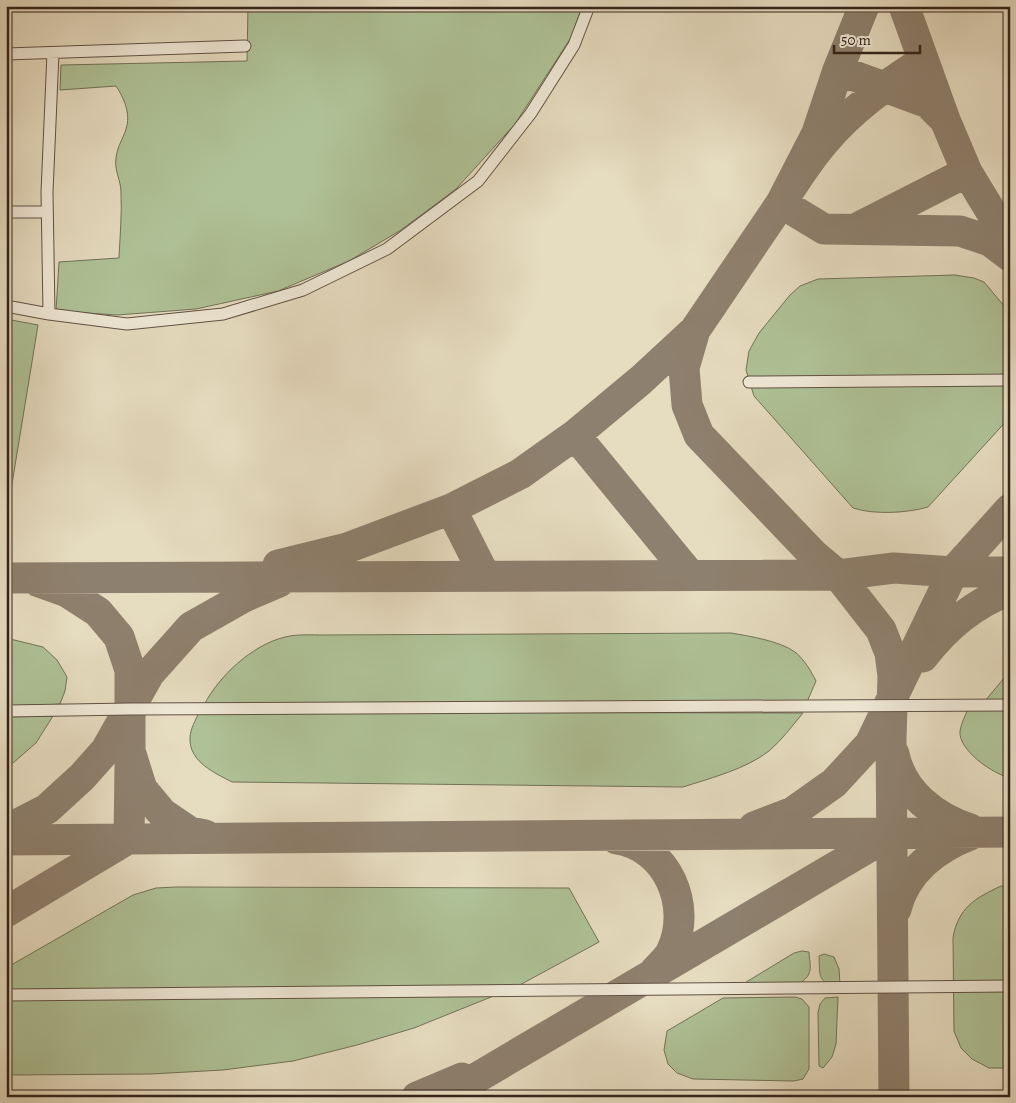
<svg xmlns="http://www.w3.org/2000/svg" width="1016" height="1103" font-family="Alegreya,serif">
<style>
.green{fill:#afc297;stroke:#727259}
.water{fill:#97bcad;stroke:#707f73}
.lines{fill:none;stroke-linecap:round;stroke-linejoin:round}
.taxiway{stroke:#8e806e;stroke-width:31}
.minor-casing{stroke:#615144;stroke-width:13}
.minor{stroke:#efe8d6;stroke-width:11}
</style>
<rect width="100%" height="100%" fill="#e6dcc0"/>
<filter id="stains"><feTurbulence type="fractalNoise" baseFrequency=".004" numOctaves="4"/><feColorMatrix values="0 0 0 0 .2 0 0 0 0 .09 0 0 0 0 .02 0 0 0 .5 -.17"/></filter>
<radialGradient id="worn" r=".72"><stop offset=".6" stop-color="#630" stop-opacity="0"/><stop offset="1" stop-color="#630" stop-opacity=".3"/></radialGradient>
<path class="green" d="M248,6H582L572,36L515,124L456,189L401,230L349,261L278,291L196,309L117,315L56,311L59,262L119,258C120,236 122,214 121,192C121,181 114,170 116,158C117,147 123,139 126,129C131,114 124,98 116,86L60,90L61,65L247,61Z
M955,275L974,278L984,282L1010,313V417L928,507C908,513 874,515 853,508L754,396L746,370L749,351L759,333L790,295L800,286L818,279Z
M6,319L38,325L12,484L6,483Z
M731,633C749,636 780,641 795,652C804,659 811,671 816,681L807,702L204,705C219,676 252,645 285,637C297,634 312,635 324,635Z
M6,638L43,647L57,660L67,677L65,691L60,704L6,707Z
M1010,671V702H984Z
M968,708H1010V778C993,774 958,750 960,731C961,723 966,715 968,708Z
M199,712L803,713C792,726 782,740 769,751C746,769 711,778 683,787L232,782C215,773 189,762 190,738C190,729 196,720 199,712Z
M53,716L36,743L6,769V717Z
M1001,886H1010V1068H989L972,1059L961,1048L954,1031L953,938C958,908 975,898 1001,886Z
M177,887L569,888L599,942L516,987L414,1028L357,1045L293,1061L223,1070L151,1074L6,1075V968L133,895L156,888Z
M802,951L809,952C810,967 814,974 799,984H743L794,953Z
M824,954L834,957L839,969L840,984C817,986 820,974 819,956Z
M795,997L802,999L809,1007V1069L803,1079L794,1081L693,1079L677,1073L668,1064L664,1050L667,1031L723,998Z
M838,997L836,1044L832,1057L823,1068L819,1066L818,1013L820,1004L825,998Z"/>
<path class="water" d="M6,6H244V9L6,12Z"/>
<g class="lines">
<path class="taxiway" d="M904,6L945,120L967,172L1010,243
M923,61C888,83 853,108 826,140C809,159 795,182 781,203L824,229L960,231L990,241L1010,256
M838,70L928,103L945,120
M859,227L967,172
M695,330L684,368L687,405L699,435L813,554L838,575L881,630L890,653L893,676L891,738L894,1097
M575,435L690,575
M451,509L485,576
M278,565L347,548L451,509L520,474L575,435L641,380L695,330L781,203L817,133L838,70L864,6
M6,578L838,575L894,568L953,572H1010
M39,582L67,592L98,612L119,637L130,670V751L142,789L162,813L190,832L205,835
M923,657C945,628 975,603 1010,590
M894,754C902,793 935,817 970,829
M754,827L793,812L834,783L870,744L953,572L1010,509
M6,830L47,809L82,777L106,750L149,674L191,627L244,597L279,582
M129,839L130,765
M617,839C668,847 692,906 672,950C669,958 660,965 655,971
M6,840L1010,832
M896,909C905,872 936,848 970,835
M6,912L128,839
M417,1097L462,1078
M444,1097L891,834"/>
<g class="minor-casing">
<path id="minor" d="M6,54L245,46
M6,212H47
M6,306L49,314L47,192L53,53
M49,314L127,324L223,314L303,290L387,249L478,181L531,113L574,45L589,6
M749,382L1010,380
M6,711L131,709L1010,705
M6,995L1010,986"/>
</g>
<use href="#minor" class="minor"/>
</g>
<rect width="1016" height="1103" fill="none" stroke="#e6dcc0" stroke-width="25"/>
<rect x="8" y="8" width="1001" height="1088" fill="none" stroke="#35231b" stroke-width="2.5"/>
<rect x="12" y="12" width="991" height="1078" fill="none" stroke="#35231b"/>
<path d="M834 45v8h86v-8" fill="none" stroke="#35231b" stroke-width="2.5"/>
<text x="841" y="45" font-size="15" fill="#35231b" stroke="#efe8d6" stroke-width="4" paint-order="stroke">50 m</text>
<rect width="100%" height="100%" filter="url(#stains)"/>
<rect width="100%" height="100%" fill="url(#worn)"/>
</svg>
